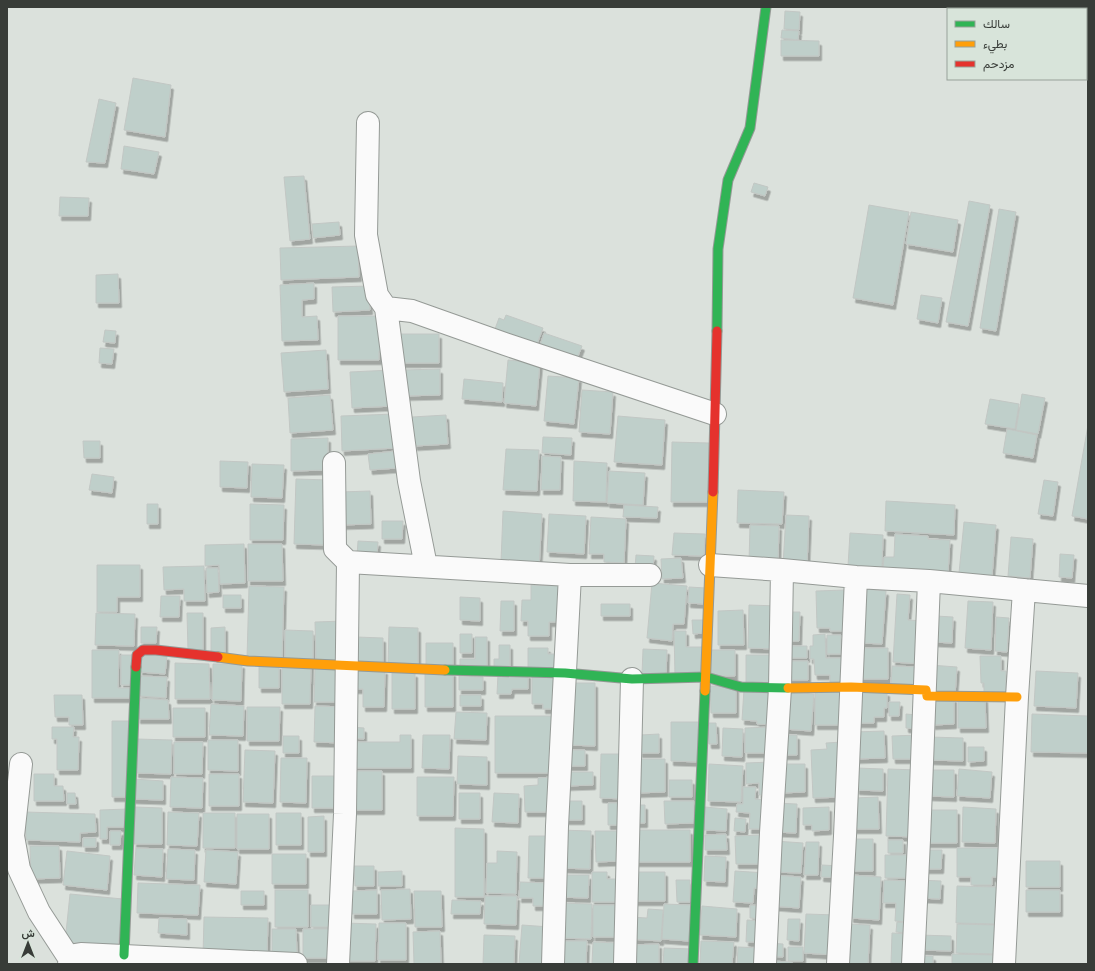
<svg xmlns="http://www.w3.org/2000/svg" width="1095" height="971" font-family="'Sofia Sans Condensed',Vazirmatn,sans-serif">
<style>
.building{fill:#bfcfca;stroke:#c2c7c4;filter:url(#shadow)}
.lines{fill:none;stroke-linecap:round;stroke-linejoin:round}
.street-casing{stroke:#959a96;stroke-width:24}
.fast-casing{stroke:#959a96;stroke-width:11}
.slow-casing{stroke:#959a96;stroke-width:11}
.jam-casing{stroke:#959a96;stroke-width:11}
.street{stroke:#fafafa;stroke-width:22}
.fast{stroke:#30b455;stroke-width:9}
.slow{stroke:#ff9f0a;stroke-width:9}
.jam{stroke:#e5322d;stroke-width:9}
</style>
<defs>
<filter id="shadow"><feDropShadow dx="2.5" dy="4.5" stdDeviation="0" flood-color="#0004"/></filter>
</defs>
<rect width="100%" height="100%" fill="#dbe1dc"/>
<path class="building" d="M785,11L800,12L799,30L784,29Z
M782,30L799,31L798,40L781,38Z
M781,40L819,41V56H781Z
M133,78L171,85L165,137L124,130Z
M99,99L116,103L105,163L86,162Z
M124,146L159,152L154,174L121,169Z
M304,176L310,239L290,241L284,177Z
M754,183L768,187L765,196L751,192Z
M60,197L89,198L88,216H59Z
M969,201L990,205L968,326L946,322Z
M869,205L909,212L893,305L853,298Z
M999,209L1016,212L996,331L980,328Z
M911,212L958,220L953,252L906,244Z
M339,222L340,235L313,238L312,224Z
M358,246L359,277L281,280L280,248Z
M118,274L119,303H96V275Z
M314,283V299L302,300V317L317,316L318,340L282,341L280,285Z
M369,286L370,310L333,312L332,287Z
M921,295L942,298L938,323L917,319Z
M506,315L543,328L537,344L495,329L499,318L504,320Z
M338,316H380L381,351H379V360H338Z
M105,330L116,331L115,343L103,342Z
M544,333L582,346L576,361L539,348Z
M399,334H439V363H400Z
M100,348L114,349L112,364L99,363Z
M326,350L328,389L284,392L281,353Z
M508,360L540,363L536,406L504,403Z
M440,369V395L403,396L402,370Z
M391,370L393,406L352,408L350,372Z
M548,376L579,378L574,424L544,421Z
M464,379L503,383L502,402L462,399Z
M582,390L613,392L610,434L579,432Z
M1022,394L1045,398L1038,434L1016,430Z
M330,395L333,430L290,433L288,398Z
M990,399L1019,404L1015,429L985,424Z
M394,414L396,448L342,451L341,416Z
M446,415L448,444L415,446L412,417Z
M618,416L665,420L662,465L614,462Z
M1088,425V519L1072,516Z
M1007,429L1037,435L1033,458L1003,453Z
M543,437L572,438L571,455L542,453Z
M328,438V470L291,471V439Z
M83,441H100V458H84Z
M672,442L709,443L708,502H671Z
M506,449L539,450L537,491L503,490Z
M396,451L397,468L370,470L368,454Z
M542,456L561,457L560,490H541Z
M220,461L248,462L247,488L220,487Z
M574,461L607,463L606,502L573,501Z
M252,464L284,465L282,498L251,497Z
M609,471L645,473L643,505L607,503Z
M92,474L114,477L112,493L89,490Z
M296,479L330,480L328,545L294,544Z
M1044,480L1058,482L1053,516L1038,514Z
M738,490L784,492L782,524L737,523Z
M370,491L371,524L340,525L339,492Z
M886,501L955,505L954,535L885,531Z
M147,504H158V524H147Z
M250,504L284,505L283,540H250Z
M624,505L658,507L657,518L623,517Z
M503,511L542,514L539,569L501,562Z
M549,514L586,516L584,554L547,552Z
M786,515L809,516L807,566L783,565Z
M591,517L626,519L624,563L604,562V554H589Z
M382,521H403L402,539H382Z
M964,522L996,525L992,576L959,573Z
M750,525L779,526L778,563L749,562Z
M674,533L705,534L704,556L672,555Z
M850,533L883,535L882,567L848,566Z
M895,534L928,536V539L950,540L948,573L883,569L884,557H894Z
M1011,537L1033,539L1030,578L1008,576Z
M358,541L378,542L377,556H357Z
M244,544L245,583L220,584L219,565L205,566V545Z
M248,544H282L283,581H248Z
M1060,554L1074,555L1072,578L1059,577Z
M636,555L654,556L653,569L635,568Z
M681,558L683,578L662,579L661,559Z
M97,565H140V597H117V612H97Z
M204,566L205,601H184V589L164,590L163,567Z
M206,568H218L219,592L207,593Z
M652,583L687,586L684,624H673L672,641L647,638Z
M531,585L562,586V622H549V636H528V621H521L522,600H531Z
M249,586L284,587L282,659H247Z
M689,587L706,588L705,604L688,603Z
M866,589L886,591L882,644L862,643Z
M845,590V631H830V628H817L816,591Z
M897,594L910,595L908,620L924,621L922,664L893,662Z
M223,595H241V608H223Z
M161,596H180L179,617H160Z
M460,597L480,598V621L460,620Z
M501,601H514V631H500Z
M968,601L993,602L991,650L965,648Z
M601,604H630V616H601Z
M749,605L778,606L777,649L748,648Z
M743,610L744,645H718V611Z
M787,612H800L799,641H786Z
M96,613L135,614L134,646L95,645Z
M187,613H203V651H188Z
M936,616L953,617L952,643L934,642Z
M996,617L1009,618L1007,652L995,651Z
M692,620H703L704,633L693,634Z
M344,621V660L316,661L315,622Z
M141,627H157L156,643H141Z
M225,627V653H211V628Z
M389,627L418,628V666H388Z
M285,630L313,631V661L285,660Z
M674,631H686V647H706V671L675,677Z
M460,634H472V653H460Z
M825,634L826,658H842V684H830V675H815L814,659H810V646H813V635Z
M827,635H841V654H827Z
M357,637L383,638V663L356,662Z
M475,637H487V667H460V659H475Z
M426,643H453V666L426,665Z
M499,645H510V668H494V659H499Z
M785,646H807V658H785Z
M528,648H548V654H556V671H528Z
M858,648H888V679H858Z
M643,649L667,650L666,675L642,674Z
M92,650H119L118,688H133V698H92Z
M709,650H735V676H709Z
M141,653L167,656L165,674L140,672Z
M121,655H133L134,685H121Z
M746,655H777V685L746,686Z
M980,656H1001V671H1006V693H984V683H981Z
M786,661H808V680H786Z
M175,663L209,664L210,699H175Z
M213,664H242L241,701L212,700Z
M282,664H311L310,704H282Z
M259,665H279V688H259Z
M930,665L957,667L955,695L928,693Z
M892,666L921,667V688L891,687Z
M315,668H343L342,702H314Z
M351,670H385L384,707H363V689H351Z
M1036,671L1078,673L1076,708L1034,706Z
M453,672V707H425V673Z
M392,673H415V709H392Z
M498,674H528V689H512L511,694H497Z
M532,675H557V709H543V704H532Z
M140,676L167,677L166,698L139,696Z
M459,676L483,677V690H459Z
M569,683H595V746L568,745Z
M710,686H736V713H711Z
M744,689L774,691L772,725L757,724V721L742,720Z
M815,691H842L843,725H815Z
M857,691L887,692V708H884V717H874V723H857Z
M787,692L814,694L811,731L784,729Z
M54,695H82L83,725H69V717H55Z
M460,695H481V706H460Z
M139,698L168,700L169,719H138Z
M954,698V724L933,725L932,699Z
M985,698L986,728H958V699Z
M889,702H900L899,716H889Z
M211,704L244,706L243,736L209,735Z
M315,706L345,707L343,743L314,742Z
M247,707H280L279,741H247Z
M173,708H205V737H173Z
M456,712L487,713L486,740L454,739Z
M906,714L917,715L916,729L906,728Z
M1032,714L1088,716V753L1031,752Z
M495,716H554V773H495Z
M112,721H129L128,797H112Z
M671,722H702L701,762L671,761Z
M708,723H716L717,744H709Z
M52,727H74L73,737H79L78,770H57V739H52Z
M352,727L364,728V739L352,738Z
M772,727V753H745V728Z
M723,728L743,729L742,757L722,756Z
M884,731L885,758L854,759L853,732Z
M659,734V753H640V735Z
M400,735H411V768H352V742H400Z
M423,735H450L449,769L422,768Z
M780,735H797V755H780Z
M919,735V759H893L892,736Z
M283,736H299V753H283Z
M930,737L963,738V761L930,760Z
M137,739L172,740L171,774L136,773Z
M208,740H238V771L208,770Z
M174,742H203L202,774H174Z
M842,742L845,797L813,798L811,750L827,749L826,743Z
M968,747H984V761L968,762Z
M245,750L275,751L273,803L243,802Z
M567,750H585V766H567Z
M601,754H625L624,799L600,798Z
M458,756L487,757V785L457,784Z
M281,758H307L306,803L280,802Z
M636,759H665V792L636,793Z
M771,762V795H759V783L746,784V763Z
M709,764L743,766L741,802L708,801Z
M781,764H805V792L781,793Z
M857,768L883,769V791L857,790Z
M888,769L919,770L917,837L886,836Z
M959,769L992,772L990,798L957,796Z
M928,770H954V797L928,796Z
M350,771H382V810H350Z
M566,772H593V785L566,786Z
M34,774H54V786H63L64,801H34Z
M209,774H239V806H209Z
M312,776H341V808H312Z
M171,777L203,778L202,808L170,807Z
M417,777H454L453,816H417Z
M553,777L554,812H525L524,786L538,785V778Z
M134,779L163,781V800L133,799Z
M669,780H692V797H669Z
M743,787H756L755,799L767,800L766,829H749L750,813L736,812L737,804H743Z
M67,793H75L76,804H67Z
M459,793H480V819H459Z
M494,793L519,794L518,823L492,822Z
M878,797L879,829H854V798Z
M562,801H582V820H562Z
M664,801H694V823L665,824Z
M608,803H625V825H608Z
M775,803L797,804L796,833L775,832Z
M634,805H645V823H635Z
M135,807L162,808V844H134Z
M705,807L727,809L726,831L704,830Z
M829,807V830L812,831V825H803V808Z
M963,807L996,809L995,843L962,842Z
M127,809V827H107V839H100V810Z
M926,810H957V843H926Z
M25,812L95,814L96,832L80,833V842L26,840Z
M168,812L199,813L197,846L167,845Z
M203,813H235V848H203Z
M276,813H301V845H276Z
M237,814H269V849H237Z
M324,816V852H308V817Z
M735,818L746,819L745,832L734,831Z
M455,828L484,829V897H455Z
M560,830L591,831L590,869L559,868Z
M633,830H690V862H633Z
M110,831H121L120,845H110Z
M595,831H620V861L596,862Z
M726,834L727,850H705V835Z
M760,835V864H736L735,836Z
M529,836H554V878H528Z
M83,838H96V847H83Z
M849,839H873V871H850Z
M888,840H903V853H888Z
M775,841L803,843L801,873L773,872Z
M806,842H819L818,875H804Z
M907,844H915V878H885V855H907Z
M30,846H59L60,878L31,879Z
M136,848L163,849L162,877L134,875Z
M957,848H1000V877H992V885H971V877H957Z
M168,849L195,850L194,880L166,879Z
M206,850L238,852L236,884L204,882Z
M922,850H942L941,869H922Z
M67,851L110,856L107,890L63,885Z
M497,851L517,852L516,894L486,893L487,863H497Z
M272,854H306V884H272Z
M705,856L726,857L725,882L704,881Z
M1026,861H1060V887H1026Z
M822,865L841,866L840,878L821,877Z
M354,866H374V886H355Z
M402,871V886H378V872Z
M735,871L766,873L765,889L754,888L753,903L733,902Z
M592,872H607V879H621L620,902H592Z
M629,872H665V901H629Z
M558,875H589L588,898L557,897Z
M774,875L801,877L799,908L772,906Z
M852,875L881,877L879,920L851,918Z
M676,880H690V902H677Z
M884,880L912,881L910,922L895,921L896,903H883Z
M920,880L941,881L940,899L920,898Z
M520,882L551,883L550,906H533V898H519Z
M138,883L200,885L198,915L137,913Z
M957,886L997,887L996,924L956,923Z
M410,889L411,919L382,920L381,890Z
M275,890H308V927H275Z
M377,890V914H352V891Z
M1026,890H1060V912H1026Z
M241,891H264V905H241Z
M414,891H441L442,927H415Z
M70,894L123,899L118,947L65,942Z
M485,896H517L516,925L484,924Z
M452,900L481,901L480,914H451Z
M559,903L592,904L591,939L558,938Z
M664,904L691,905L689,941L662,939Z
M311,905H336V927H311Z
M593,905H620V937H593Z
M750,905L766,906L765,919L750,918Z
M702,906L737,909L736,937L700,935Z
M648,909L663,910L661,941L629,939L630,917L647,918Z
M806,914L837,915L835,955L804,953Z
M204,917L268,918L267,957L203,956Z
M159,918L187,919V935L158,933Z
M788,919H800L799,941L787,940Z
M747,920L765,921L764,942H746Z
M897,922L910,923L909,933L896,932Z
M344,923L376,924L375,961H343Z
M379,923H406V960H378Z
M848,924L870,925L868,964H847Z
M957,924L996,925L995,954L956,953Z
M522,925L550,927L547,964H519Z
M272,929H296L297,953H272Z
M303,929H334V958H303Z
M440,931L441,963L414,964L413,932Z
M892,933L910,934V964L891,963Z
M484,935L515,936L514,964H483Z
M920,935L951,936V951L920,950Z
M557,941H587L586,964H556Z
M701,941L734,942L732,964H700Z
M593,942L620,943V964H592Z
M769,943L783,944V957L768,956Z
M659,944V964H629V945Z
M738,947L764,948L763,964H737Z
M788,947H803V961H788Z
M664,948L692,949L691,964H663Z
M952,954L996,955L995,964H952Z
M918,956H933V964H918Z
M770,961L792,962V964H770Z"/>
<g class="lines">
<g class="street-casing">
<path id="street" d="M368,123L366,235L377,295L386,308L412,311L505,344L715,414
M386,308L409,481L426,566
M334,463L335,549L348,562L345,814L338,964
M348,562L570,575H650
M710,565L782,570L856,577L929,581L1088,596
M21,764L13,836L19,869L39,912L71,961
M69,964L75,955L81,954L296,964
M553,964L557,826L570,575
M625,964L632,679
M765,964L771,833L780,688L782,570
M838,964L845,836L856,577
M913,964L919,840L929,581
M1004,964L1017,697L1024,590"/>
</g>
<g class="fast-casing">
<path id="fast" d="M717,331L718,249L728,180L750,128L766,7
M445,670L565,673L632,679L706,677L741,687L788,688
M124,955L136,667
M693,964L705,691"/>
</g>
<g class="slow-casing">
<path id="slow" d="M218,657L248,661L445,670
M788,688L851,687L926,690L927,696L1017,697
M705,691L713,492"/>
</g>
<g class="jam-casing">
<path id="jam" d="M713,492L717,331
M136,667L137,655L143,650H156L218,657"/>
</g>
<use href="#street" class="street"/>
<use href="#fast" class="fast"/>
<use href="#slow" class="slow"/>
<use href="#jam" class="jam"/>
</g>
<rect width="1095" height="971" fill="none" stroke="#383c38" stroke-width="16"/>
<rect x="947" y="8" width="140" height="72" fill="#d8e4da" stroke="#98a199"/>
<rect x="955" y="21" width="20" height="6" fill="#30b455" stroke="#98a199"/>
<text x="983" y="28" font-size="12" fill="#383c38">سالك</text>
<rect x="955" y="41" width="20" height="6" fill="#ff9f0a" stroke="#98a199"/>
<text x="983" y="48" font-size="12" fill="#383c38">بطيء</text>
<rect x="955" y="61" width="20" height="6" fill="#e5322d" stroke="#98a199"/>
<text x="983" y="68" font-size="12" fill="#383c38">مزدحم</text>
<g transform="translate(28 943)" stroke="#d8e4da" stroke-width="3" paint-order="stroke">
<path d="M0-3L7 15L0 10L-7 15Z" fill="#383c38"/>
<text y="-6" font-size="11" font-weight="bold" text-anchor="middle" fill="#383c38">ش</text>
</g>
</svg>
